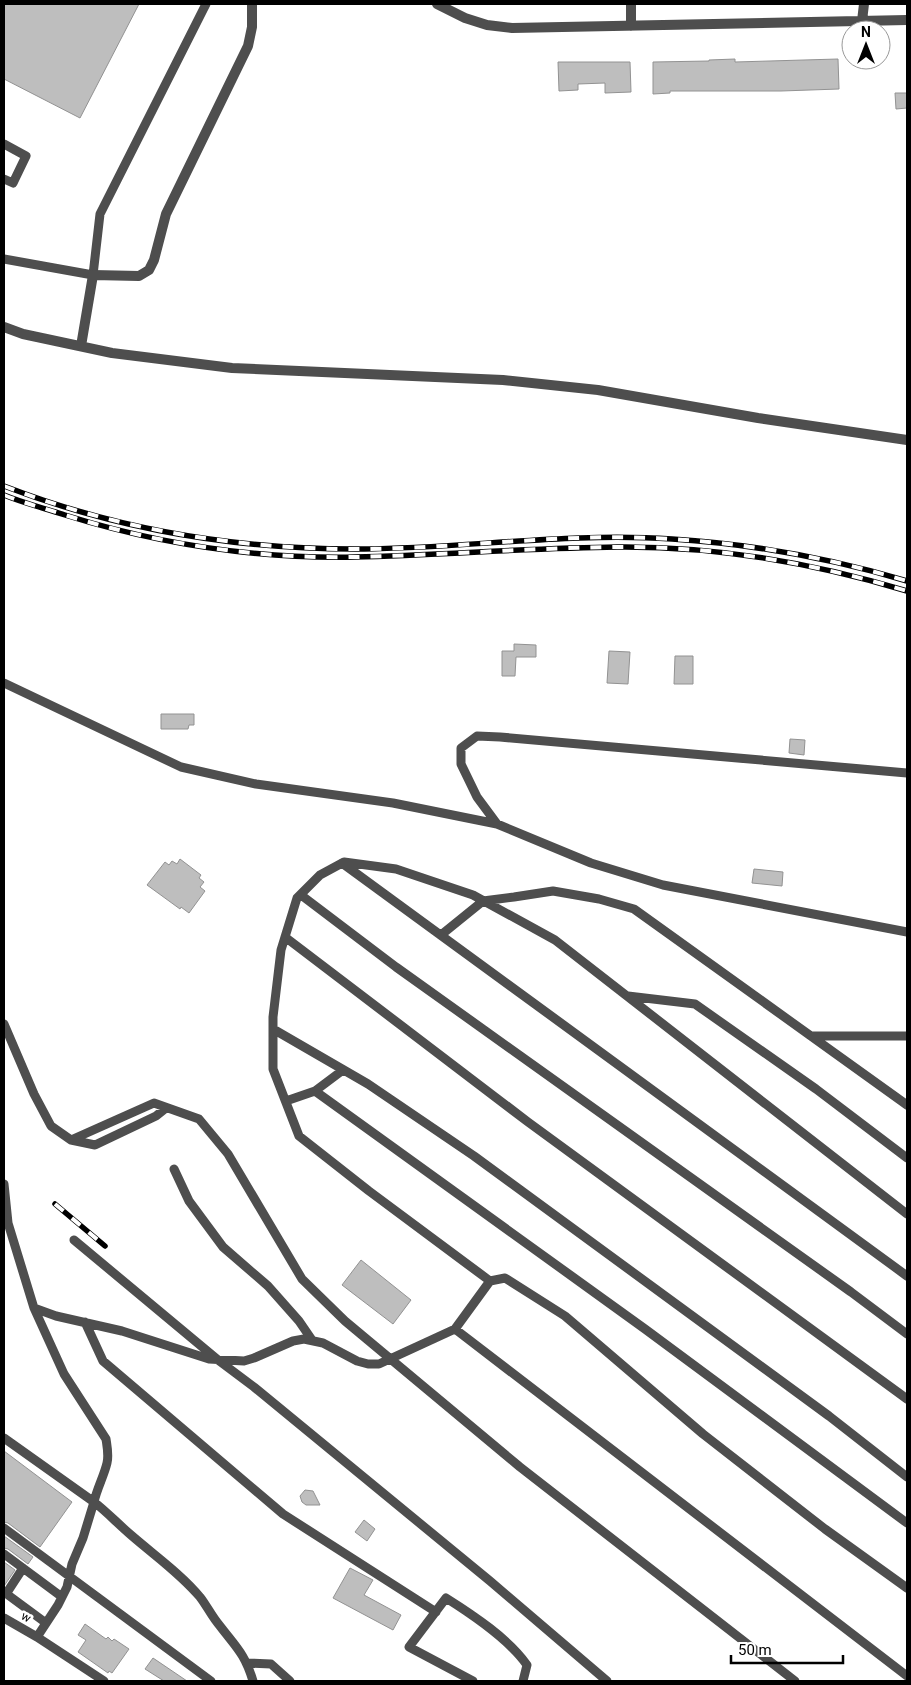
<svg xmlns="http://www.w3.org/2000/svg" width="911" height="1685" font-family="Roboto,sans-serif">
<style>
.building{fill:#bebebe;stroke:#929292}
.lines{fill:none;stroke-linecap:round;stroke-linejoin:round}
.service{stroke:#4e4e4e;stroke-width:9}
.minor{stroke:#4e4e4e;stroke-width:10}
.rail-casing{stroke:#000;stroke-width:5.5}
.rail{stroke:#fff;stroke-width:4;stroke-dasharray:11;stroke-linecap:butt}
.labels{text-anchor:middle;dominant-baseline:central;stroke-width:5;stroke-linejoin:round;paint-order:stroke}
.street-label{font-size:12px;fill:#000;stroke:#fff}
</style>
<rect width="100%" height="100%" fill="#fff"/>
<path class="building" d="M4,4H139L80,118L4,79Z
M735,59V62L838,59L839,89L781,91H670V93L653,94V62L709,61V60Z
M558,62H630L631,92L605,93V83L578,84V90L559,91Z
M895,93H907V108L896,109Z
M514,644L536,645V657H516L515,676H502V651H514Z
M609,651L630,652L628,684L607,683Z
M675,656H693V684H674Z
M161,714H194V725H189L188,729H161Z
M790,739L805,740L804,755L789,753Z
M180,859L201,875L199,878L204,882L200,887L205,891L189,913L181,907L180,909L147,885L165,862L169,865L172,861L177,864Z
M754,869L783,872L782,886L752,883Z
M361,1260L411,1300L393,1324L342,1285Z
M4,1451L72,1502L40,1547L8,1523L4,1522Z
M305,1490L313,1491L320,1505H306L302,1502L300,1496Z
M364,1520L375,1529L367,1541L355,1532Z
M4,1536L33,1557L28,1564L8,1549L4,1548Z
M4,1562L15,1570L4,1586Z
M350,1568L373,1580L364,1595L401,1615L393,1630L333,1598Z
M85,1624L106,1639L108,1637L112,1641L114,1639L129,1649L112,1673L109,1671L108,1673L78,1652L86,1640L78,1635Z
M153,1658L187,1681H164L145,1669Z"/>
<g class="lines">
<path class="service" d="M4,144L26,156L13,183L4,179
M4,259L93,275L100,214L206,4
M4,683L181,767L256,784L393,803L497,824L591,863L663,885L907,932
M497,824L477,797L461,764V748L477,736L500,737L907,773
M342,863L907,1276
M301,895L396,967L851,1292L907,1334
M441,935L483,901L514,897L553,891L599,899L634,909L907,1105
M285,937L528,1122L907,1399
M628,996L695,1004L816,1089L907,1158
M4,1024L34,1094L51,1126L71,1140L95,1145L156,1116L166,1108
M273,1029L368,1084L474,1156L829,1416L907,1477
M811,1036H907
M315,1091L343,1070
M286,1101L315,1091L645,1329L907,1523
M71,1140L154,1103L199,1119L228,1154L302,1279L345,1321L520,1467L795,1681
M174,1169L189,1201L223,1247L268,1286L299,1321L312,1340
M4,1184L8,1223L34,1308L56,1316L122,1331L209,1359L244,1361L254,1358L293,1341L304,1339L323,1343L357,1361L368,1364H379L455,1329L490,1281L369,1191L299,1136L273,1069V1017L281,950L297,898L320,875L344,862L396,869L473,895L555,940L907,1214
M74,1240L218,1360L254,1387L490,1581L607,1681
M490,1281L505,1278L565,1316L703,1434L825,1529L907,1588
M34,1308L64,1374L106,1439C107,1446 109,1455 107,1463C104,1476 97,1488 94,1502C107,1512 118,1524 131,1535C154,1555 181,1574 200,1597C207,1606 212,1617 220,1626C236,1647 245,1654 253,1681
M85,1322L103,1361L283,1514L436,1612
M455,1329L907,1676
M4,1438L94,1502L83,1538L72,1564L67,1587L58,1605L37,1637
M4,1528L211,1681
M4,1554L62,1597
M4,1592L46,1623
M6,1594L23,1568
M4,1618L37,1637L104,1681
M247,1663L271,1664L290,1681
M473,1681L409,1647L446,1598C473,1615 509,1639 527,1665L523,1681"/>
<path class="minor" d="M437,4L465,18L487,25L512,28L907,20
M862,21L864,4
M631,26V4
M4,327L23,334L112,353L232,368L503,380L598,390L758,418L907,440
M81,346L93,275L139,276L149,270L154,260L166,214L248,46L252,27V4"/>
<g class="rail-casing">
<path id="rail" d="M4,486C118,530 242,550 364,549C467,548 570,532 672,539C752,544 830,558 907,581
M4,495C23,503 44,508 65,515C158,544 257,559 355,557C442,555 530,548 617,547C715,546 814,563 907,591
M55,1204L105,1246"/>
</g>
<use href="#rail" class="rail"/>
</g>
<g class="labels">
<g class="street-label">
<text transform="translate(26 1617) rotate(28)">w</text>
</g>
</g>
<rect width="911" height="1685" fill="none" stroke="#000000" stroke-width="10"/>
<g transform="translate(866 45)"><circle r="24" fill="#ffffff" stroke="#999999"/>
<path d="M0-4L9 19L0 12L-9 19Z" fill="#000000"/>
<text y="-8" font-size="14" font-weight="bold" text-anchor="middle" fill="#000000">N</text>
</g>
<path d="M731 1655v8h112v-8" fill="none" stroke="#000000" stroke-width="2.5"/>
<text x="738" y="1655" font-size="15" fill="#000000" stroke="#ffffff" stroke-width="4" paint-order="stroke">50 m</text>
</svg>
